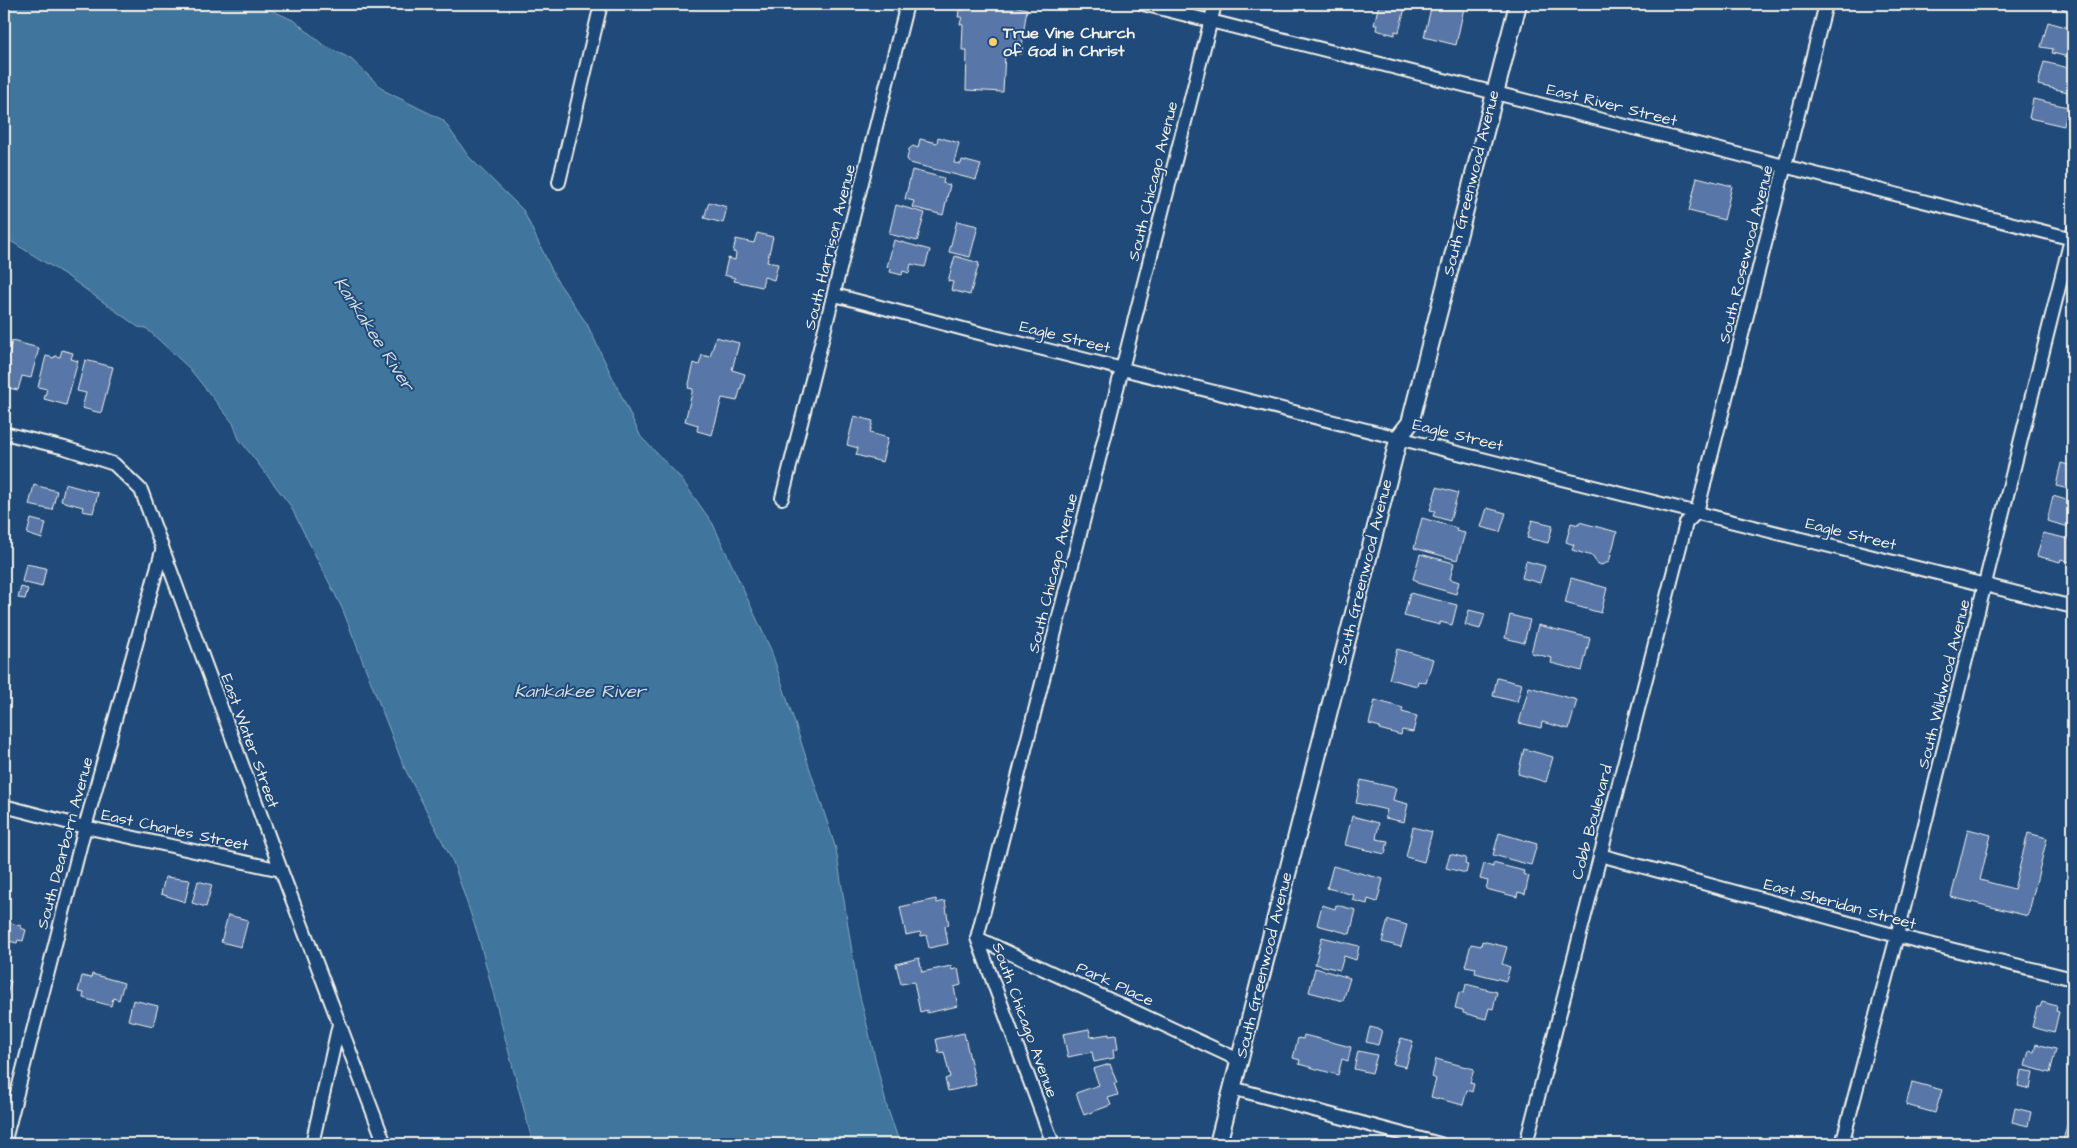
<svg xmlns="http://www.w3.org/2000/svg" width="2077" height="1148" font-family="'Architects Daughter',sans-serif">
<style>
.water{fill:#40759d;stroke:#88a7bb}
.building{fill:#5977a8;stroke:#f4f1e8}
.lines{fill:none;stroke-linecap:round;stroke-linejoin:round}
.minor-casing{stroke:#f4f1e8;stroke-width:16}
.tertiary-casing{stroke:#f4f1e8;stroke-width:20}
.minor{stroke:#1f4a7a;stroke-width:12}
.tertiary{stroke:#1f4a7a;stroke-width:16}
.poi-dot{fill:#ffd166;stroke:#1f4a7a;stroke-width:2}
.labels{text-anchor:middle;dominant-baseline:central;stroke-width:4;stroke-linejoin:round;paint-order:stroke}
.poi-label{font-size:16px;font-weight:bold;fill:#f4f1e8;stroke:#1f4a7a;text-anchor:start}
.street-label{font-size:16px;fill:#f4f1e8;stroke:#1f4a7a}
.water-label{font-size:18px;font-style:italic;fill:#d9dedd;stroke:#1f4a7a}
</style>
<rect width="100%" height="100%" fill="#1f4a7a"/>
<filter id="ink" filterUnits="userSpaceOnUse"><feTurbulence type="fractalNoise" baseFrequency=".02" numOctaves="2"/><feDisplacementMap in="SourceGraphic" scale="10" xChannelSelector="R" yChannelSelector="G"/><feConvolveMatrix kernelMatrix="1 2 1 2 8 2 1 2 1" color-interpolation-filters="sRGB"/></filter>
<g filter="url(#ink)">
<path class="water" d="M4,4H258L295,21L322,44L351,59L385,91L443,120L469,157L523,210L556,279L587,324L641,437L680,477L713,524L771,650L836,849L857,984L887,1107L900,1144H533L478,935L453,862L404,767L342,608L290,505L239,439L233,423L189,368L146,328L138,327L67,276L4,237Z"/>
<path class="building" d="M963,4H1006L1027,9L1023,35L1022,54L1005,53L1003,92L966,90L967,50H962L963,25L960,24L962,17H958L959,10H964Z
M1379,4H1406L1399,32L1395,31V35L1376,30L1377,25H1374Z
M1432,4H1446L1464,8L1456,45L1424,37Z
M2064,4H2073V12L2062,9Z
M2048,22L2073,29V58L2052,53L2053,49L2041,47Z
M2044,62L2073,69L2072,93L2038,85Z
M2033,99L2068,107L2064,126L2029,118Z
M938,137L959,143L954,163L961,164L962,160L981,165L976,180L910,163L907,159L909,149L913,146L918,148L920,139L937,143Z
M912,170L944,178L943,183L950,185L943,215L912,207L914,201L905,199Z
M1697,177L1732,186L1724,220L1689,211Z
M709,202L727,207L723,223L704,218Z
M896,205L925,213L917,241L889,234Z
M957,221L978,226L970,257L949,252Z
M757,233L773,237L767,262L778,264L774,280L764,277L762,287L734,281L735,278L724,275L728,258L735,260L736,253L733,252L736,239L754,243Z
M894,240L930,250L925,267L911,264L909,273L903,271L902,275L890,272L891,268L887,267Z
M955,256L979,263L970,295L951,290L953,282L948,281Z
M716,337L739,343L732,370L745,374L737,401L722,398L712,435L697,431L698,425L685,421L693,389L688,388L694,363L699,365L702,355L710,357Z
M12,341L39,348L31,378L22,376L18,390L4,387V375Z
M62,350L73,353L71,359L78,361L66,405L44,399L47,389L38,387L46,356L54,358L55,356L60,357Z
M85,360L113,367L101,413L82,408L86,393L77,391Z
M854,416L873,421L870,433L888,438L882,462L856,455L858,448L847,445Z
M2061,463L2073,466V490L2056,486Z
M65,484L98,493L93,513L82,511L83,507L61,501Z
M34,485L57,491L52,510L29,505Z
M1437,487L1458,493L1450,521L1433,516L1435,511L1430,510Z
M2053,496L2073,502V528L2047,521Z
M1487,508L1506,513L1500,532L1481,527Z
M1422,518L1457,528L1456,531L1465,533L1457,560L1414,548Z
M31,519L46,523L42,539L27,534Z
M1532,520L1553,525L1548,543L1527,538Z
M1579,522L1617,532L1609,562L1601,565L1597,563L1592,556L1572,550L1574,545L1566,542L1571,523L1579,525Z
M2043,533L2073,540V563L2061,559L2060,562L2037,556Z
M1420,554L1454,563L1450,579L1459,582L1456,594L1417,583L1418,581L1413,579Z
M1526,561L1545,566L1540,583L1522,578Z
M26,564L46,568L42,587L22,582Z
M1571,578L1607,588L1601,613L1565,603Z
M21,587L28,589L25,599L18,598Z
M1410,593L1457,605L1452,625L1440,622V625L1404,616Z
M1469,610L1485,614L1480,629L1465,625Z
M1510,615L1530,620L1524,643L1505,638Z
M1538,625L1590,638L1582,671L1551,663L1552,658L1531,653Z
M1397,649L1433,659L1426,683L1418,681L1417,686L1389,679Z
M1497,678L1522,684L1517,702L1493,696Z
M1529,687L1577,700L1569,729L1542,722L1541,728L1519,723Z
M1375,700L1403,708L1402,712L1417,716L1413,732L1402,730L1401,735L1379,729L1380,727L1369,724Z
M1524,749L1553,757L1546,782L1518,774Z
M1361,780L1396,788L1393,800L1408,804L1404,822L1385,818L1387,810L1356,803Z
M1352,816L1379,823L1376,839L1388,841L1385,854L1345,845Z
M1413,827L1432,832L1424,862L1406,857Z
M1968,829L1991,835L1980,880L2014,889L2028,833L2047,838L2028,916L1951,897Z
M1499,833L1537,844L1531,865L1493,855Z
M1450,854L1466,858L1465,864L1468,865L1466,873L1446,868Z
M1493,863L1524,871L1523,874L1529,876L1525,894L1518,892L1517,897L1486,889L1488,881L1480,879L1484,864L1493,867Z
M1333,866L1383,879L1377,902L1368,899L1367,904L1352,900L1354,895L1327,888Z
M165,877L190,880L185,902L161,894Z
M198,881L212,885L206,907L192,903Z
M936,899L937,903L945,901L949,925L945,926L948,944L929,948L926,935L921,936L920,932L906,935L900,907Z
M1322,905L1335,909L1336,905L1356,910L1350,934L1317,925Z
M228,915L248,920L241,947L221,942Z
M1388,920L1407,925L1401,947L1382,942Z
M4,921L21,926V928L26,930L23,941L18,940L17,943L4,940Z
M1322,937L1359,946L1356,960L1344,956L1340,970L1315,964Z
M1482,941L1507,947L1502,964L1510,967L1506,981L1475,973L1476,968L1465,966L1471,944L1481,946Z
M919,958L922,972L951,966L952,970L958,968L961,985L954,987L958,1006L927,1013V1010L920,1012L914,982L901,984L896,964Z
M1315,968L1350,978L1343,1001L1309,992Z
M92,974L124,983L119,1000L113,998L111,1006L83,998L84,993L78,992L82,976L91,978Z
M4,980L11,981L5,1002L4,1001Z
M1466,984L1497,992L1493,1009L1489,1008L1486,1019L1463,1013V1010L1455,1008L1459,992L1464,993Z
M133,1000L158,1006L153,1026L128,1020Z
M2042,1002L2057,1006L2056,1011L2059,1012L2054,1033L2032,1027L2037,1007H2040Z
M2071,1021L2073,1022V1039L2067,1038Z
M1370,1027L1382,1030L1378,1045L1366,1042Z
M1089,1029L1091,1037L1109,1034V1036L1116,1035L1118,1049L1113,1050L1114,1058L1094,1062L1092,1052L1068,1057L1063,1034Z
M964,1033L976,1085L948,1091L945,1079L950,1077L944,1052L939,1053L936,1039Z
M1304,1035L1351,1047L1348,1061L1342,1059L1338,1075L1299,1064L1300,1060L1293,1058L1298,1038L1303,1039Z
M1401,1038L1413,1041L1406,1067L1393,1064Z
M2036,1044L2056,1049L2050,1073L2025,1066L2029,1051L2034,1052Z
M1358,1051L1377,1055L1372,1073L1354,1069Z
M1436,1059L1474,1069L1470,1083L1474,1084L1472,1092L1467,1090L1463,1105L1431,1097L1436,1079L1432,1077Z
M1110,1064L1117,1083H1114L1118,1095L1108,1098L1111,1105L1084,1115L1076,1093L1099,1085L1093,1069Z
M2021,1070L2033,1072L2030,1089L2018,1086Z
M1912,1082L1942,1090L1935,1113L1906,1105Z
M2015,1108L2031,1112L2028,1126L2012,1122Z
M2068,1122L2073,1124V1144H2062Z"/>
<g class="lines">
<g class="minor-casing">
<path id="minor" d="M1143,4L2073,239
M559,182L601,4
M835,295L975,332L2073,607
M4,433L65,448L114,464L141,490L281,870L385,1144
M782,498L907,4
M4,806L85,827L281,870
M1600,855L1897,936L2073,979
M977,938L1239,1060
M1232,1088L1440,1144
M4,1144L85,827L162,551
M312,1144L339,1024
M1053,1144L977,938L1215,4
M1526,1144L1686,523L1697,512L1826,4
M1842,1144L1897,936L2073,231"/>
</g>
<g class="tertiary-casing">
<path id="tertiary" d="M1218,1144L1399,437L1410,423L1518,4"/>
</g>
<use href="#minor" class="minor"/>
<use href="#tertiary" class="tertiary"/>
</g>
</g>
<circle class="poi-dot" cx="993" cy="42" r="5"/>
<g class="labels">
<g class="poi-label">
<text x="1003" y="33">True Vine Church<tspan x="1003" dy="18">of God in Christ</tspan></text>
</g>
<g class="street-label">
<text transform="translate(1612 105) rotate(14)">East River Street</text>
<text transform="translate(1153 181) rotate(-76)">South Chicago Avenue</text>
<text transform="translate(1471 183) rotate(-76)">South Greenwood Avenue</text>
<text transform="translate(830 247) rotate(-76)">South Harrison Avenue</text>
<text transform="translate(1746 254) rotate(-76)">South Rosewood Avenue</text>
<text transform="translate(1065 337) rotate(14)">Eagle Street</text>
<text transform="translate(1458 435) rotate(14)">Eagle Street</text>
<text transform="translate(1851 534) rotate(14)">Eagle Street</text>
<text transform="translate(1364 572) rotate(-76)">South Greenwood Avenue</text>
<text transform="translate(1053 573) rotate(-76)">South Chicago Avenue</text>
<text transform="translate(1944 684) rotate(-76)">South Wildwood Avenue</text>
<text transform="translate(250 741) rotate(70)">East Water Street</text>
<text transform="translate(1592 822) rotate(-75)">Cobb Boulevard</text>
<text transform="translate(175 830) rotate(12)">East Charles Street</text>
<text transform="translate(65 843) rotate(-75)">South Dearborn Avenue</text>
<text transform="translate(1840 904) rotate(15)">East Sheridan Street</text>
<text transform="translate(1264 965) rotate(-76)">South Greenwood Avenue</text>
<text transform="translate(1115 984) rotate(25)">Park Place</text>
<text transform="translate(1025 1020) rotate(70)">South Chicago Avenue</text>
</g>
<g class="water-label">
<text transform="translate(374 334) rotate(57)">Kankakee River</text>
<text x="580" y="691">Kankakee River</text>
</g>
</g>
<rect width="2077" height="1148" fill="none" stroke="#1f4a7a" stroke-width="20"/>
<rect x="10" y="10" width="2057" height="1128" fill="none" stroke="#f4f1e8" stroke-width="2" filter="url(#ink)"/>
</svg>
